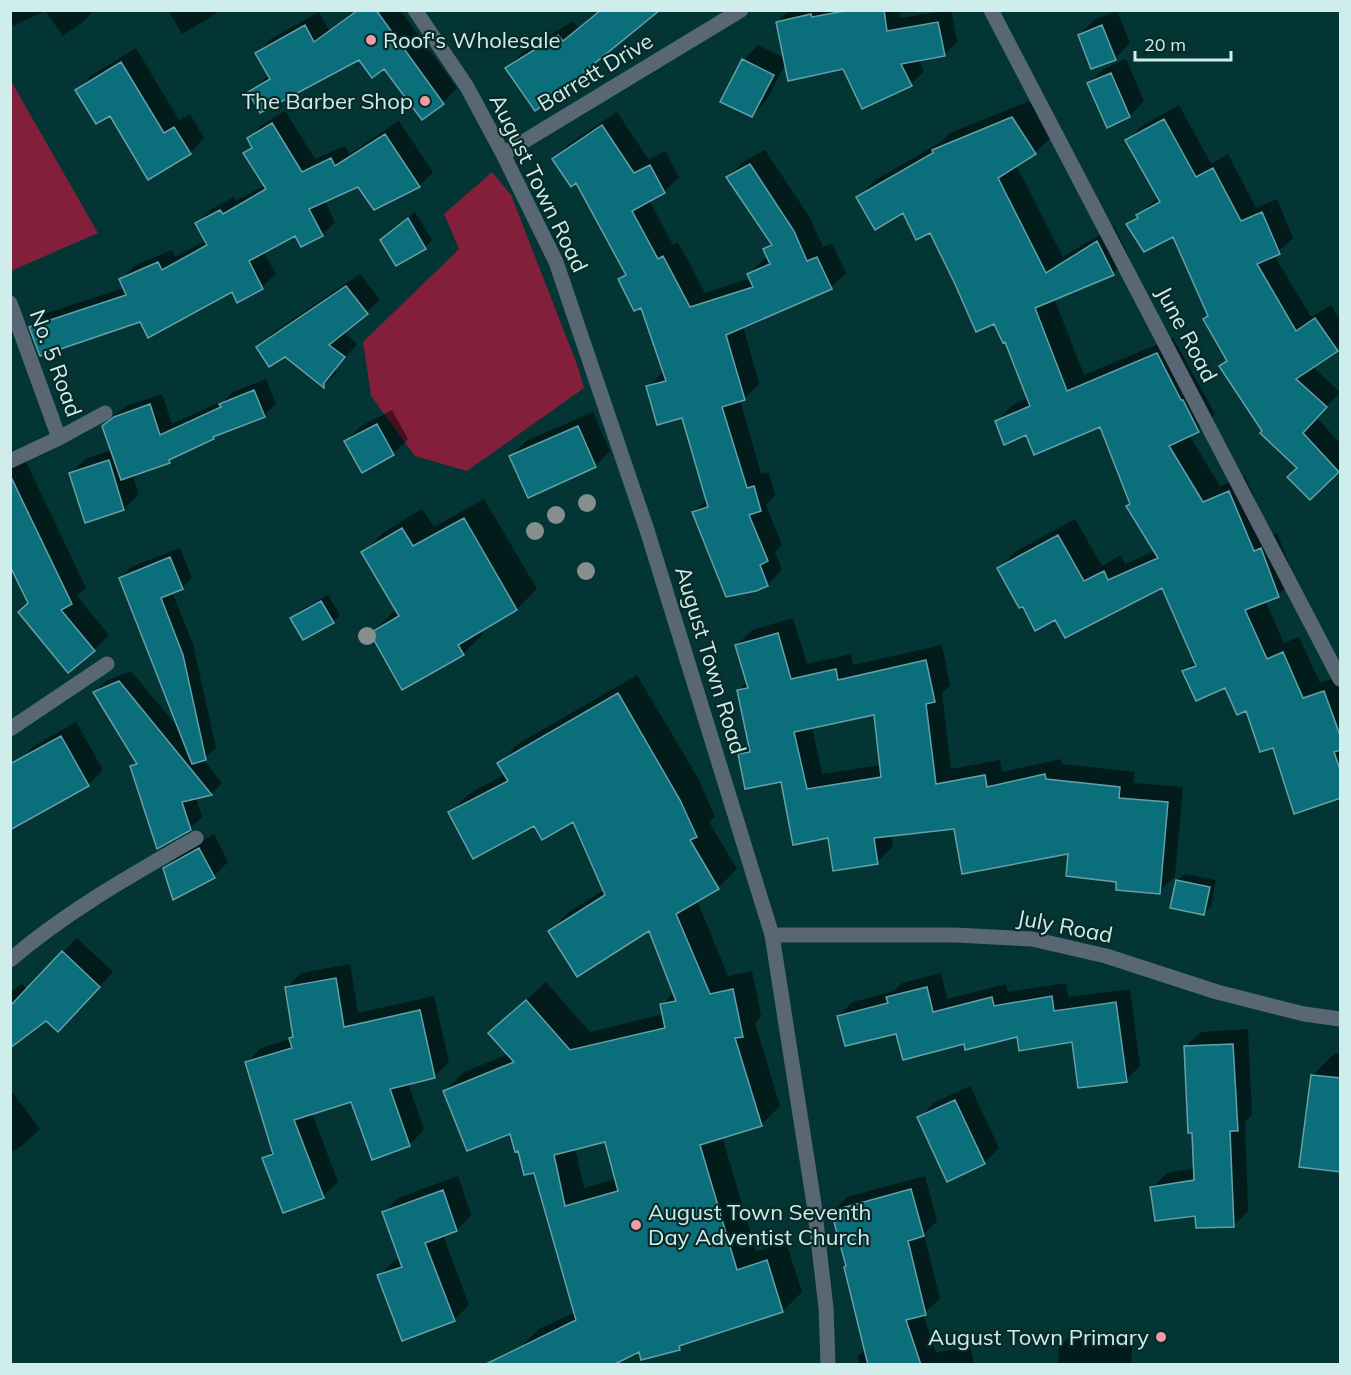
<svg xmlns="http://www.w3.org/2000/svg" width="1351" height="1375" font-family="Mulish,sans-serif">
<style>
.green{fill:#841f3b}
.shadow{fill:#0007;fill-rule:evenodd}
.building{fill:#0b6e7b;stroke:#65a0aa;stroke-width:1.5;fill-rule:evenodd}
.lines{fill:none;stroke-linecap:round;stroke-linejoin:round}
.minor{stroke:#596775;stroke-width:15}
.tree{fill:#878e8e}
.poi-dot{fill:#f39aa8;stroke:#092a28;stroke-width:2}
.labels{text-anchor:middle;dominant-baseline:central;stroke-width:4.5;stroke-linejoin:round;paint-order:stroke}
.poi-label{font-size:22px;fill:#cfedea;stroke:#092a28;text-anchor:start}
.street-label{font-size:22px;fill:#cfedea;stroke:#092a28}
</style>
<rect width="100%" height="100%" fill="#023533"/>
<path class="green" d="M11,81L98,233L11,271H10Z
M492,172L511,195L578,367L584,388L467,471L415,456L371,396L363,342L459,249L444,214Z"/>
<path class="shadow" d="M10,10H94L83,22L63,36L45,11L10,27Z
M168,10H222L182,34Z
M355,10H400L457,88L443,102L422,118L384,67L359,58L250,92L269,75L257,53L271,39L319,12L329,30Z
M599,10H660L599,59L585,74L507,68L522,53L573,21L578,28Z
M789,10H899L900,18L951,10L957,42L944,55L918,59L924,71L911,84L844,67L786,63L766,101L751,116L744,60L758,45L785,58L777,23Z
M1117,11L1130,43L1115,58L1079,35L1094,20Z
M136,48L179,120L190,114L204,138L190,153L110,114L77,90L92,75Z
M1126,59L1144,101L1130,116L1108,126L1089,83L1104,69Z
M1029,101L1052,136L1035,153L1016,165L1063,257L1114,226L1129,257L1113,273L1054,298L1084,375L1173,338L1215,414L1198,431L1189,435L1220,486L1245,476L1271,535L1277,533L1295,579L1278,595L1265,601L1284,643L1299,637L1320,683L1340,676V797L1274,746L1247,709L1226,686L1184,672L1195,661L1163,586L1056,618L1023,605L999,568L1015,552L1075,519L1102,566L1121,555L1125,564L1155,551L1101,425L1027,433L996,421L1013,405L1028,398L1005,340L995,322L957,283L930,231L904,211L858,198L874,181L941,142L950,133Z
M1179,105L1211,164L1228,154L1256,208L1277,199L1293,238L1274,255L1311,317L1331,305L1340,320V346L1312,366L1340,392L1316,417L1340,443V469L1310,498L1299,467L1264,431L1221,366L1228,360L1174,235L1128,224L1159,197L1127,140L1142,126Z
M285,111L315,159L345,146L349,154L399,121L433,172L420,185L374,208L359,185L324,200L335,222L322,235L295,234L263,251L276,274L262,287L238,301L232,290L141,320L31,328L44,314L124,288L121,279L134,266L172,250L175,257L206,241L197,224L210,210L234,197L236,201L265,185L245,153L253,145L249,139L262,125Z
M617,112L649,160L665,151L679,177L664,192L649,200L673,245L678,242L705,293L751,278L749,274L764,259L768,257L765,249L772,243L728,177L743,162L765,150L809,216L823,247L832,243L846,273L831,287L743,326L759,384L744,399L740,400L761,474L769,472L775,495L766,505L782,545L775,552L782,570L767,585L694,512L707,499L683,416L648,387L663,372L642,306L620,279L627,272L577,181L554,159L569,144Z
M415,212L432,240L425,247L396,264L389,233Z
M360,274L380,300L343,332L357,344L336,368V373L323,386L285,355L258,347L271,334Z
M266,379L276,404L264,415L218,434L213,438L176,455L169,462L132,474L139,494L124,509L86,521L71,473L85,459L112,450L104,426L116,414L127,406L162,394L172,424L225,400L233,392Z
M392,410L408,439L393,454L346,441L361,426Z
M593,412L610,451L596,465L528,496L511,456L526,441Z
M25,460L86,588L77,596L109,635L94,650L29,602L10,563V467Z
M484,499L537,589L517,609L481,630L483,634L463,654L371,633L397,609L363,553L383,533L422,509L434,527Z
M180,548L192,578L182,588L172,592L193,644L216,748L203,759L222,783L211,794L196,797L202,817L190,828L132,767L137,762L95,692L106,681L131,671L179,729L121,578L131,567Z
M328,595L340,615L333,622L292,618L299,611Z
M793,618L807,664L851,654L853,665L942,645L950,685L942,693L951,769L1000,760L1002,772L1061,759L1062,764L1135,772L1133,783L1183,787L1175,876L1159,892L1118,881L1070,852L955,827L891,835L893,846L877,862L830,837L782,780L740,754L750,744L738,691L748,682L737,645L752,630ZM875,713L881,765L822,774L812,727Z
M637,675L699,780L715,817L709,822L737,869L718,888L697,900L728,976L752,971L761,1016L755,1023L780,1106L761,1125L722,1136L756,1252L786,1242L802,1292L783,1311L520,1348L539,1329L576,1312L535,1171L519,1149L511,1132L445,1091L464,1072L509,1054L490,1033L546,982L590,1032L664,1014L662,1005L674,992L650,929L550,931L569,912L604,890L573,820L535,824L450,813L469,794L506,774L499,763L518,744ZM606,1140L616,1179L584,1188L575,1148Z
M76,722L103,770L88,785L18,761L34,746Z
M214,834L228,862L214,876L165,869L180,854Z
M1184,874L1216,880L1211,906L1204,914L1177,881Z
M77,938L113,972L73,1015L46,1019L10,1046V992L22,984L27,990Z
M350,964L358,1013L434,996L449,1062L434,1077L408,1083L424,1130L409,1145L352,1100L312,1113L338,1182L323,1196L264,1159L273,1150L247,1063L261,1048L290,1039L295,1035L287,987L301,973Z
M941,973L947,999L1006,984L1008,992L1066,983L1068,997L1130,989L1140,1066L1126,1080L1073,1040L1018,1035L965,1042L838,1016L853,1002L894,991L902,983Z
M1248,1029L1252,1115L1245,1122L1248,1211L1233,1226L1197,1214L1152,1188L1167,1173L1195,1168L1186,1046L1201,1032Z
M1335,1053L1340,1054V1171L1313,1075Z
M970,1086L999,1148L984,1163L919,1118L934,1103Z
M13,1093L40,1129L25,1143L10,1154V1095Z
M458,1176L471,1215L457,1230L443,1235L469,1305L454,1320L379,1276L394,1261L400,1259L383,1213L398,1198Z
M925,1176L937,1221L924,1234L940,1299L923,1314L936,1353L970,1346L974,1364H860L857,1357L866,1349L848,1265L833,1211L847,1197Z
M1074,1332L1133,1337L1131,1364H1058L1059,1347Z"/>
<path class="building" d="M358,10H376L444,104L422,120L384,69L372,78L359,60L260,113L248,92L270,79L255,53L305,25L314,42Z
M601,10H660L584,72L586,75L535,111L505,68L558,35L563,41Z
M850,10H884L887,31L938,22L945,56L901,64L912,86L862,109L843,69L788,81L776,22L811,14L812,17Z
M1102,25L1116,60L1091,69L1078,35Z
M742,59L774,75L752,117L720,102Z
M121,62L164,133L174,127L191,154L148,180L110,116L96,124L75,90Z
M1111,73L1130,117L1107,128L1087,83Z
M1012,117L1036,154L998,178L1046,273L1097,241L1114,275L1035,308L1067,391L1157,353L1181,400H1183L1199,432L1169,446L1203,502L1229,491L1254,551L1261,548L1279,597L1245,610L1267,659L1283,652L1303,698L1324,691L1341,738V750L1334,752L1341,772V798L1294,814L1273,748L1260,752L1246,711L1237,715L1225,688L1196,701L1182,671L1196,666L1162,588L1065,638L1055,620L1035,631L1023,607L1019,608L997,568L1058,535L1084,581L1104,571L1108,580L1158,558L1126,506L1130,504L1100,427L1034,455L1026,435L1004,445L995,421L1030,406L1005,342L1003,343L994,324L976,332L955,284L930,233L916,240L903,213L875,230L856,197L933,153L932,150Z
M1164,119L1196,177L1213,168L1241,221L1262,212L1280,254L1257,264L1296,331L1315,318L1338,351L1296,379L1327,407L1303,433L1339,472L1310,500L1287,477L1297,468L1260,433L1262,431L1219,366L1227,361L1203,319L1208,316L1173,237L1144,252L1126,224L1138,218L1136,215L1160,202L1125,140Z
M272,123L302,172L331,158L335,166L385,134L420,187L374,210L358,187L309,209L323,236L301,247L295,236L249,261L263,289L237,303L232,292L148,338L140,322L40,356L29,327L126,295L119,279L158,262L162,270L207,245L195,223L220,210L223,214L266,189L243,153L252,148L247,138Z
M602,125L634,173L650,165L665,193L632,211L658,259L663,256L690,307L753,287L747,274L770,264L763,249L772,245L726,177L750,164L794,231L807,261L817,257L832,289L726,335L745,400L722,407L747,488L754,486L761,511L749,515L768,561L760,565L768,586L756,591L726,597L692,512L708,507L682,418L657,425L646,386L666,381L641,308L634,311L618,279L626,275L576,183L571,187L552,159Z
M408,218L426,249L396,266L380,240Z
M346,286L368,314L329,345L345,357L324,383V388L285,357L269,367L256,347Z
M254,390L265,417L213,437L214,439L169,460L170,463L121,480L102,426L114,417L150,404L160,435L221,407L219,404Z
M377,424L394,455L362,473L344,441Z
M578,426L596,467L528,498L509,456Z
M109,460L124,510L85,523L69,473Z
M10,475L72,604L61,610L95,651L68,673L18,612L28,603L10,566Z
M464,518L517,610L458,645L464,655L402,690L370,633L399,616L361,552L402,528L413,546Z
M170,557L183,589L161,598L183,655L206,760L192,764L119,578Z
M321,601L334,623L303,640L290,618Z
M778,633L791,679L836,669L838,680L926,660L935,702L926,704L936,784L985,775L987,787L1045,774L1046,779L1120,787L1119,798L1168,802L1160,894L1116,890V882L1066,876L1068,854L962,874L954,829L874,838L878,864L833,871L828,838L793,845L781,782L745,789L738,754L750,752L737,690L748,688L735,645ZM874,715L881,777L807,789L794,732Z
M119,681L212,795L182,802L191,830L157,849L130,766L137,764L93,692Z
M618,693L680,800L697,837L690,840L719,889L676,914L710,994L733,989L743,1037L735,1038L762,1126L700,1145L737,1270L767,1260L783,1312L679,1346L680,1350L641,1360L639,1352L613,1365H484L576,1320L534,1173L524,1175L518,1151L515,1152L510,1134L467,1151L443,1091L514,1062L488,1033L526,1000L570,1050L665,1028L660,1004L676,1001L649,931L577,977L548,931L605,895L573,822L542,840L534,826L473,859L448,812L508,781L497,763ZM605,1142L618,1191L565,1206L554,1155Z
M61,736L89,786L10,830V764Z
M199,848L215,878L173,900L163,868Z
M1176,880L1210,887L1204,915L1170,908Z
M62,951L100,987L58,1032L46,1021L10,1048V1006Z
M336,978L344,1027L420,1010L435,1078L390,1089L410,1146L372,1160L351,1102L294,1120L324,1198L283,1213L262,1158L273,1154L245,1062L292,1048L289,1038L293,1037L285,987Z
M927,987L933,1012L992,997L994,1006L1052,996L1054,1011L1116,1002L1127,1082L1078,1088L1072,1042L1019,1051L1017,1037L965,1050L964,1044L903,1060L896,1034L845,1046L837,1016L888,1003L886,997Z
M1233,1044L1238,1131H1230L1234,1227L1196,1228L1195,1216L1155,1221L1150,1187L1194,1180L1192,1133H1188L1184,1046Z
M1311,1075L1341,1078V1172L1299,1167Z
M955,1100L985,1164L947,1182L917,1117Z
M911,1189L924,1236L908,1241L926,1315L906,1320L921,1365H868L844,1267L846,1266L831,1211Z
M443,1190L457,1231L425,1243L455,1321L402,1341L377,1275L402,1267L382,1212Z"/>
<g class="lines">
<path class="minor" d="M415,10L467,87L503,154L556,262L647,530L772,935L814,1204L826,1308L828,1364
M991,10L1340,679
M503,154L741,10
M10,303L59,438
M10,461L59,438L105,413
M10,729L107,664
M772,935H955L1032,939L1106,956L1217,992L1304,1014L1340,1019
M10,960C67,911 132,875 196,838"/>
</g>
<g class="tree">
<circle cx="587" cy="503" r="9"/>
<circle cx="556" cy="515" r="9"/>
<circle cx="535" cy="531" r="9"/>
<circle cx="586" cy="571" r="9"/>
<circle cx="367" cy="636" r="9"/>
</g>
<g class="poi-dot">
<circle cx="371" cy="40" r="6"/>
<circle cx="425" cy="101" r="6"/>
<circle cx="636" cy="1225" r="6"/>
<circle cx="1161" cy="1337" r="6"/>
</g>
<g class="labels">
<g class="poi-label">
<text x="383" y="40">Roof's Wholesale</text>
<text x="413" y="101" text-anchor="end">The Barber Shop</text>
<text x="648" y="1212">August Town Seventh<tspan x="648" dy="25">Day Adventist Church</tspan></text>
<text x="1149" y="1337" text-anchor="end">August Town Primary</text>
</g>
<g class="street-label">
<text transform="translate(595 72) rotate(-31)">Barrett Drive</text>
<text transform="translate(539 183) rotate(64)">August Town Road</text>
<text transform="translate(1187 334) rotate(62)">June Road</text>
<text transform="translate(56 363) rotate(70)">No. 5 Road</text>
<text transform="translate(711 660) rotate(73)">August Town Road</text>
<text transform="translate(1065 926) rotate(11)">July Road</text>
</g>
</g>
<rect width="1351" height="1375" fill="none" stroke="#cfedea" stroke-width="24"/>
<path d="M1135 51v9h96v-9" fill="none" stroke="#cfedea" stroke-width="3"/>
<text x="1144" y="51" font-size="18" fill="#cfedea" stroke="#092a28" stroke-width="4.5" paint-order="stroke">20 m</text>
</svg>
